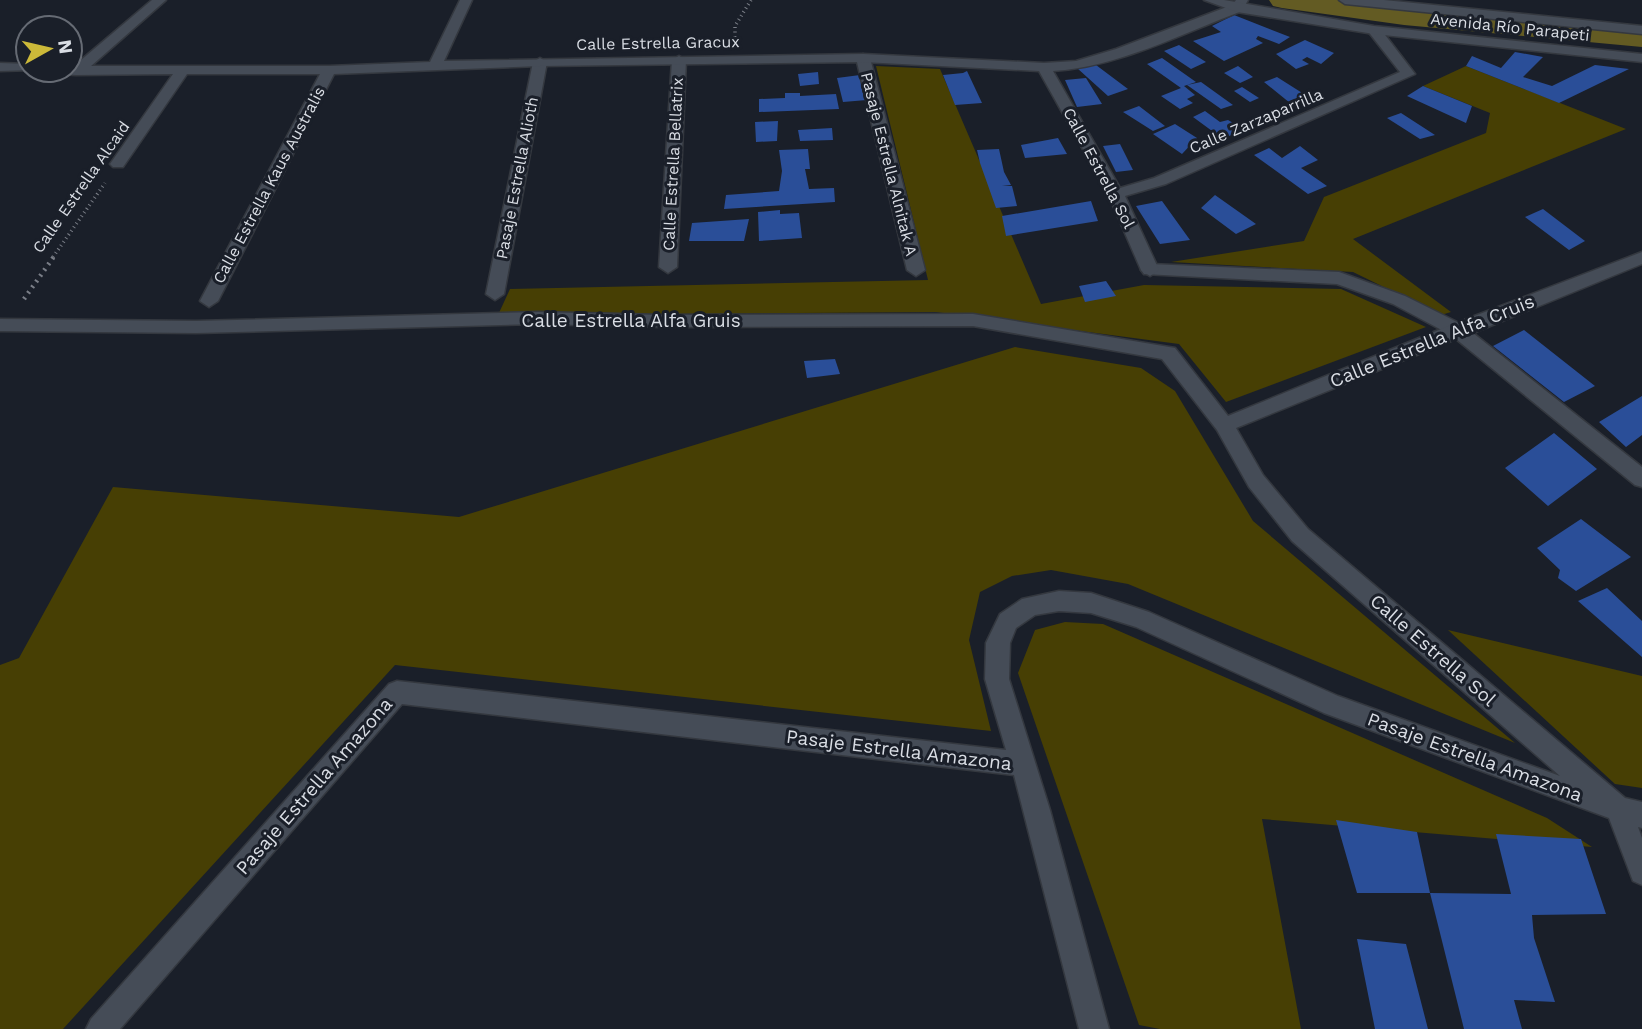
<svg xmlns="http://www.w3.org/2000/svg" width="1642" height="1029" font-family="'Work Sans',sans-serif">
<style>
.green{fill:#473f04}
.lines{fill:none;stroke-linecap:round;stroke-linejoin:round}
.canal{fill:#635b23;fill-rule:evenodd}
.building{fill:#2a4e98}
.lane-casing{stroke:#34383f;stroke-width:3}
.street-casing{stroke:#34383f;stroke-width:3}
.secondary-casing{stroke:#34383f;stroke-width:3}
.path-far1{stroke:#7a7e87;stroke-width:3.5;stroke-dasharray:1 3.5;stroke-linecap:butt}
.path{stroke:#7a7e87;stroke-width:4.5;stroke-dasharray:2 5;stroke-linecap:butt}
.lane{fill:#454c57;fill-rule:evenodd}
.street{fill:#454c57;fill-rule:evenodd}
.secondary{fill:#454c57;fill-rule:evenodd}
.labels{text-anchor:middle;dominant-baseline:central;stroke-width:6;stroke-linejoin:round;paint-order:stroke}
.far-street-label{font-size:16px;fill:#d9dde4;stroke:#1a1f29}
.street-label{font-size:19px;fill:#d9dde4;stroke:#1a1f29}
</style>
<rect width="100%" height="100%" fill="#1a1f29"/>
<path class="green" d="M876,66L940,69L1041,304L1144,285L1341,289L1426,327L1226,402L1179,344L936,312L498,315L510,289L928,280Z
M1466,66L1626,129L1353,239L1451,312L1441,315L1353,272L1171,262L1304,241L1324,197L1486,133L1490,113L1423,86Z
M1015,347L1141,368L1175,391L1253,521L1515,743L1128,584L1051,570L1012,576L980,592L969,640L991,731L395,665L63,1029H0V665L19,658L113,487L459,517Z
M1065,622L1103,624L1547,818L1592,847L1262,819L1301,1029H1160L1139,1025L1018,673L1035,630Z
M1448,630L1642,676V788L1615,784Z"/>
<g class="lines">
<path class="canal" d="M1269,0H1338L1404,9L1642,31V47L1404,25L1282,8L1273,6Z"/>
</g>
<path class="building" d="M1234,15L1290,37L1279,44L1258,36L1256,39L1263,43L1224,61L1193,41L1221,32L1212,26Z
M1305,40L1334,53L1321,64L1307,57L1302,60L1309,64L1296,69L1276,54Z
M1179,45L1206,62L1191,69L1164,51Z
M1515,52L1543,57L1523,77L1552,86L1595,65L1629,69L1559,103L1466,66L1472,56L1501,68Z
M1162,58L1196,82L1184,86L1195,95L1187,99L1193,103L1180,109L1161,96L1181,88L1147,64Z
M1092,62L1128,89L1108,96L1077,68Z
M1238,66L1253,77L1240,83L1224,73Z
M967,71L982,103L955,105L943,75L963,73Z
M818,72L819,84L800,86L798,74Z
M860,75L867,100L843,102L837,78Z
M1277,77L1307,96L1290,103L1264,82Z
M1086,78L1102,104L1077,107L1065,80Z
M1201,82L1233,105L1221,109L1187,85Z
M1423,86L1472,106L1466,123L1407,96Z
M1242,87L1259,98L1250,102L1234,91Z
M785,93H800V96L836,94L839,109L759,112V99L785,98Z
M1139,106L1165,126L1153,131L1123,112Z
M1205,111L1220,122L1228,120L1244,129L1223,139L1193,117Z
M1401,113L1435,135L1420,139L1387,118Z
M778,121L777,141L756,142L755,122Z
M1175,124L1197,138L1182,154L1153,134Z
M832,128L833,140L800,141L798,130Z
M1058,138L1067,154L1025,158L1021,145Z
M1120,144L1133,170L1116,172L1103,146Z
M1300,146L1318,160L1301,168L1327,186L1308,194L1254,155L1269,148L1282,158Z
M808,149L810,169H805L809,189L834,188L835,202L724,209L726,195L779,191L782,171L779,150Z
M999,149L1004,172L1011,185L1002,186H1012L1017,206L996,208L980,163L977,150Z
M1215,195L1256,224L1236,234L1201,208Z
M1091,201L1098,221L1006,236L1002,216Z
M1162,201L1190,240L1160,244L1136,206Z
M1543,209L1585,241L1569,250L1525,217Z
M780,210V214L799,213L802,238L759,241L758,212Z
M749,219L744,241H689L692,223Z
M1106,281L1116,296L1085,302L1079,286Z
M1524,330L1595,386L1564,402L1493,346Z
M835,359L840,374L807,378L804,361Z
M1642,396V435L1626,447L1599,422Z
M1554,433L1597,469L1548,506L1505,468Z
M1581,519L1631,557L1576,591L1558,578L1560,570L1537,548Z
M1607,588L1642,621V657L1578,601Z
M1336,820L1417,832L1430,893H1357Z
M1496,834L1581,839L1606,914L1532,915L1534,938L1555,1002L1514,1000L1522,1029H1464L1430,893L1511,894Z
M1357,939L1406,944L1428,1029H1375Z"/>
<g class="lines">
<g class="lane-casing">
<path id="lane" d="M863,54L870,58L925,270L916,276L907,270L856,58Z
M679,56L686,60L677,267L668,273L659,267L672,60Z
M540,58L547,62L504,294L495,300L486,294L533,62Z
M1150,264L1339,272L1405,296L1463,325L1466,330L1463,335H1451L1393,304L1337,284L1144,274L1141,270Z"/>
</g>
<g class="street-casing">
<path id="street" d="M152,0H166L91,66H329L430,62L460,0H472L444,61L863,54L1044,63L1076,61L1116,49L1232,5L1236,0H1248L1242,11C1181,34 1118,67 1053,71L1120,188L1154,178L1400,72L1367,30L1369,27H1379L1415,74L1166,184L1125,196L1159,270L1150,276L1141,270L1108,194L1039,71L863,62L540,66L334,74L218,301L209,307L200,301L320,74H187L123,167H113L110,164L173,74L76,75L60,74L53,70H70V66H74Z
M0,63L28,64V70H34L0,71Z
M1642,252V264L1473,333L1642,467V487L1635,485L1456,339L1236,428L1263,475L1308,529L1625,798L1642,802V828L1638,827L1642,838V885L1633,881L1609,818L1324,713L1136,627L1091,613L1059,611L1035,615L1016,628L1010,643L1009,679L1050,810L1109,1029H1079L1014,775L402,704L120,1029H86L91,1019L389,684L397,681L1006,750L985,679L986,643L1000,614L1022,599L1059,591L1091,593L1149,612L1338,696L1560,776L1292,541L1249,487L1217,430L1162,359L973,326L662,327L538,324L196,333L0,331V319L196,321L538,312L662,315L973,314L1175,348L1228,416L1451,325Z"/>
</g>
<g class="secondary-casing">
<path id="secondary" d="M1204,0H1224L1374,26L1642,54V62L1374,34L1237,12Z
M1339,0H1384L1642,26V34L1345,4Z"/>
</g>
<path class="path-far1" d="M735,37V26L751,0
M53,257L105,183"/>
<path class="path" d="M24,299L55,255"/>
<use href="#lane" class="lane"/>
<use href="#street" class="street"/>
<use href="#secondary" class="secondary"/>
</g>
<g class="labels">
<g class="far-street-label">
<text transform="translate(1510 27) rotate(6)">Avenida Río Parapeti</text>
<text transform="translate(658 43) rotate(-1)">Calle Estrella Gracux</text>
<text transform="translate(1256 121) rotate(-23)">Calle Zarzaparrilla</text>
<text transform="translate(673 164) rotate(-87)">Calle Estrella Bellatrix</text>
<text transform="translate(889 164) rotate(76)">Pasaje Estrella Alnitak A</text>
<text transform="translate(1099 168) rotate(62)">Calle Estrella Sol</text>
<text transform="translate(517 178) rotate(-79)">Pasaje Estrella Alioth</text>
<text transform="translate(269 185) rotate(-62)">Calle Estrella Kaus Australis</text>
<text transform="translate(81 187) rotate(-55)">Calle Estrella Alcaid</text>
</g>
<g class="street-label">
<text x="631" y="320">Calle Estrella Alfa Gruis</text>
<text transform="translate(1432 341) rotate(-22)">Calle Estrella Alfa Cruis</text>
<text transform="translate(1433 650) rotate(41)">Calle Estrella Sol</text>
<text transform="translate(899 750) rotate(7)">Pasaje Estrella Amazona</text>
<text transform="translate(1475 757) rotate(20)">Pasaje Estrella Amazona</text>
<text transform="translate(314 786) rotate(-49)">Pasaje Estrella Amazona</text>
</g>
</g>
<g transform="translate(49 49) rotate(82)"><circle r="33" fill="#1a1f29" stroke="#666b74" stroke-width="2"/>
<path d="M0-5L12 26L0 18L-12 26Z" fill="#ccb939"/>
<text y="-10" font-size="19" font-weight="bold" text-anchor="middle" fill="#d9dde4">N</text>
</g>
</svg>
